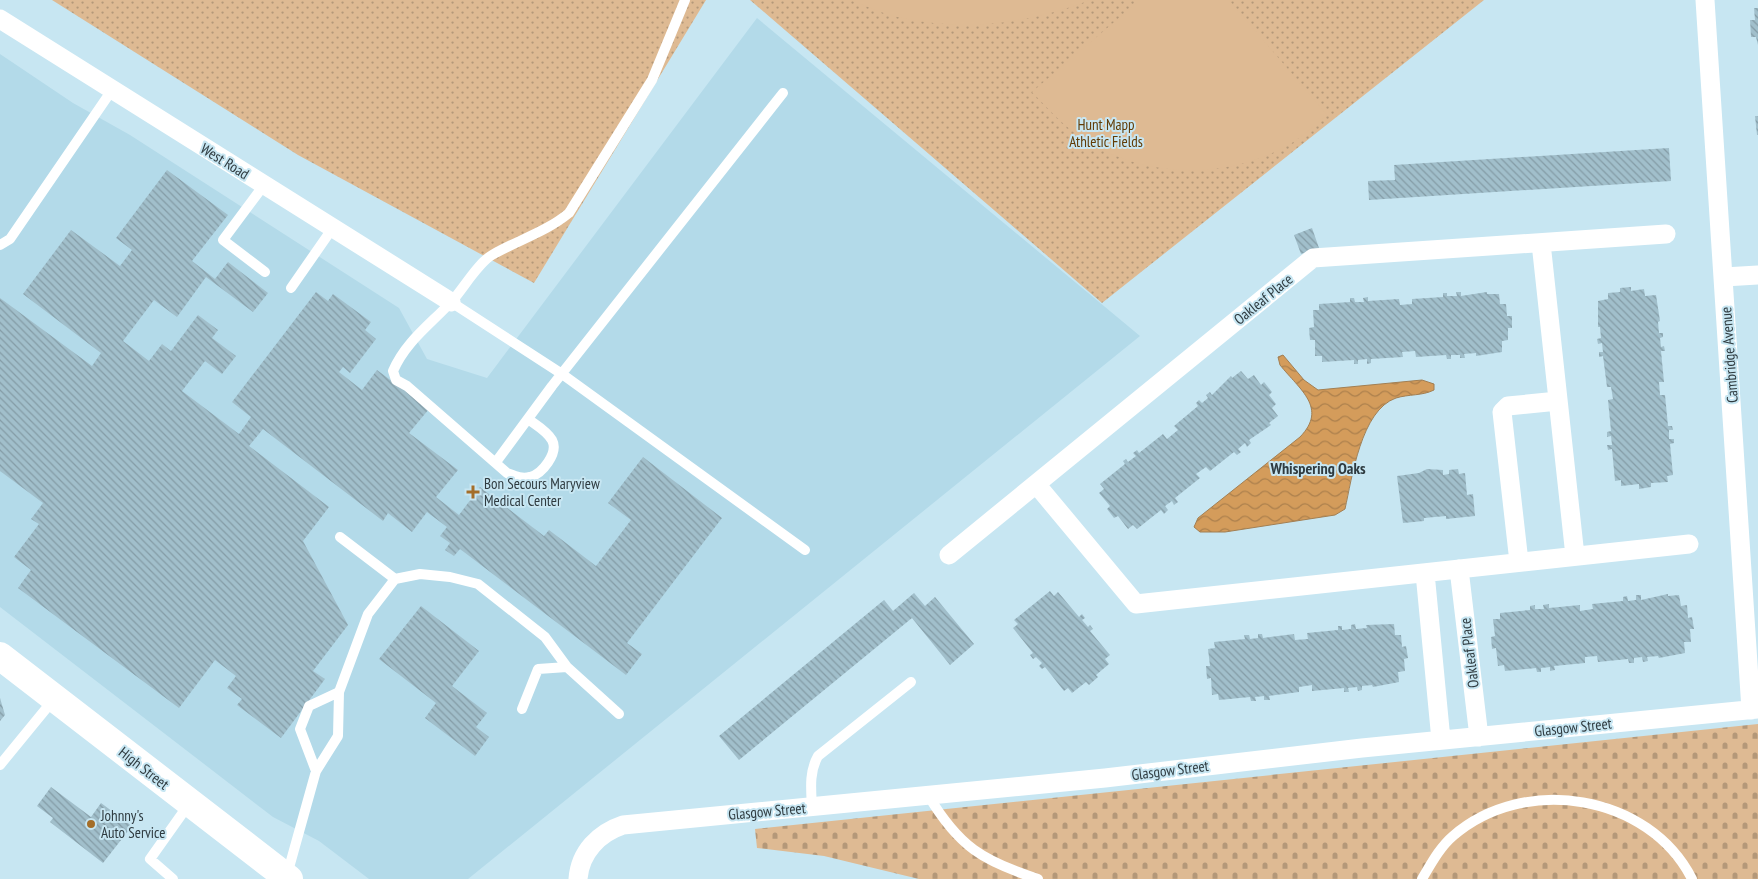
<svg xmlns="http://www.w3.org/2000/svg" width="1758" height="879" font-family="'PT Sans Narrow',sans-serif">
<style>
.built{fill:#b3dae9}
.green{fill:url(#green-dots)}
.cemetery{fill:url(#cemetery-stones)}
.pitch{fill:#deba93}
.water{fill:url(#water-waves);stroke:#a27f53}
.building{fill:url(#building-back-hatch)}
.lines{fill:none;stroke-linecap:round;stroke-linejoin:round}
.lane{stroke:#fff;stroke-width:10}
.street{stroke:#fff;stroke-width:19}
.primary{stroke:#fff;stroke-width:28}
.poi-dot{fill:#a46e29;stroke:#c7e6f2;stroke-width:2}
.labels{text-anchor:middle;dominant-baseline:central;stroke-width:4;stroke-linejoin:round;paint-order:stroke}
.park-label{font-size:15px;fill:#613b05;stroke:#c7e6f2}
.street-label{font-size:15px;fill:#2f3b40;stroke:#c7e6f2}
.poi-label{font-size:15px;fill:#2f3b40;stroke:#c7e6f2;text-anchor:start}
.neighbourhood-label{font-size:16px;font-weight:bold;fill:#2f3b40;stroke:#c7e6f2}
</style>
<defs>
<pattern id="green-dots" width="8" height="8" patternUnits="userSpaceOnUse" patternTransform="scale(1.25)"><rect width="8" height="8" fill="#deba93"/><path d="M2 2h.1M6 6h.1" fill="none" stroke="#b49879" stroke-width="1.8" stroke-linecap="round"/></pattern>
<pattern id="cemetery-stones" width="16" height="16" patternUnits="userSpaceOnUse" patternTransform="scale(1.25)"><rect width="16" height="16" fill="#deba93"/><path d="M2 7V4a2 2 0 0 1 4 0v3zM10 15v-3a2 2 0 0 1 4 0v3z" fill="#b49879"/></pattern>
<pattern id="water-waves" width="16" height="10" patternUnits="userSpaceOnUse" patternTransform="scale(1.25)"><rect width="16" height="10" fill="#d49c5b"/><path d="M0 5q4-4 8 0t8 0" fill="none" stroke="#ac804d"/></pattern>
<pattern id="building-back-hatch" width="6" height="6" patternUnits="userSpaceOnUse" patternTransform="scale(1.25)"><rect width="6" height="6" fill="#a1bfcb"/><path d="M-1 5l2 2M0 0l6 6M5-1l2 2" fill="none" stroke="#849ca6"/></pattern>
</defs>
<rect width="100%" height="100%" fill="#c7e6f2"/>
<path class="built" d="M757,18L1140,336L468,879H369L319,841L273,817L0,607V54L73,103L130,135L399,308L427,359L487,378Z"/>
<path class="green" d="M52,0H706L534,283L298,155Z
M750,0H1484L1102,303Z"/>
<path class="cemetery" d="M1758,724V879H919L824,856L757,848L755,829Z"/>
<path class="pitch" d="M850,0H1090C1026,25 960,32 893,16C879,12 864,5 850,0Z
M1140,0H1229L1327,115C1317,123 1306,133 1295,141C1236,178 1156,180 1095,146C1070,133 1051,112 1032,92Z"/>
<path class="water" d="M1283,355L1304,380L1318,390L1422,380L1434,384V390C1422,396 1409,394 1396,398C1361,410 1352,478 1345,509L1335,515L1225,532H1200L1194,527L1198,518L1300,437C1328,408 1300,390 1280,365L1278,357Z"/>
<path class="building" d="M1754,8H1758V45L1756,37H1751L1750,20H1755Z
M1755,116H1758V135H1757Z
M1669,148L1671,181L1369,200L1368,181L1395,180L1394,165Z
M167,170L228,215L192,261L215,279L228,262L268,293L253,312L206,277L177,317L154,300L123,341L149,361L162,344L171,351L198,315L218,330L212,338L236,356L222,374L205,361L182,391L239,434L251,417L232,402L316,292L328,301L333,294L371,322L365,330L376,339L350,373L343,367L339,372L362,390L377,370L429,409L409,433L458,470L436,497L459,515L480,487L544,536L549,530L596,566L631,520L608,503L643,457L722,518L627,643L642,654L626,675L460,549L454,556L445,550L450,543L440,536L447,527L427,512L412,532L388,513L383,521L263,429L249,446L329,507L303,541L348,625L313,671L325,679L281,738L237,705L242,699L227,688L236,676L215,660L179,708L18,588L31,570L14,557L39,524L31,519L43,503L0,471V298L92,366L101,353L23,294L71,230L120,266L132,250L116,238Z
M1312,228L1319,248L1301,254L1294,235Z
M1631,287V291L1644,289L1645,296L1656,295L1660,321L1658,322L1659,333H1663V337L1660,338L1661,347L1664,346L1665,351H1661L1664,382H1659L1660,395H1665L1668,426H1672L1673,430H1669V439H1674V443L1670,444L1673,475L1667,476L1668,482L1651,483V487L1639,489V484L1621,486V480L1615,481L1612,449L1608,450L1607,445H1612L1611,436L1607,437V432L1611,431L1608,400L1613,399L1611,387H1607L1603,356L1599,357V352H1603L1602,343L1598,344L1597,339L1601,338L1600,327H1598V301L1608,299V293L1620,292V288Z
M1456,292H1461V296L1487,292V294H1499L1500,304H1506L1507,316H1512V328H1508V340L1502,341V352L1476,356V353L1464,354L1465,358H1460V355H1451V359H1447L1446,355L1416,357L1415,351L1402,352L1403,357L1371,359V363L1367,364V359L1358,360V364H1354V360L1322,362V356H1315V340H1310L1309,328L1314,327L1313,310H1319V304L1350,302V298H1354L1355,302H1364L1363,298L1368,297V301L1399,299L1400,305L1412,304V299L1443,297V293H1447V296H1457Z
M1241,371L1248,379L1254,375L1261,385L1264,382L1272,392L1269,395L1276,404L1272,408L1278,416L1269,423L1271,425L1249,440L1251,443L1247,447L1245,443L1238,449L1241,452L1237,455L1234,452L1210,471L1206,467L1196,474L1200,478L1175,498L1178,502L1174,505L1172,501L1165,506L1168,510L1164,514L1161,510L1137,529L1133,525L1128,529L1118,516L1114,518L1107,509L1110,506L1099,493L1104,489L1100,484L1125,464L1123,461L1126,459L1128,462L1136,456L1133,453L1137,450L1139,453L1163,434L1167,439L1178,430L1174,426L1198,406L1196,403L1199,400L1202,403L1208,398L1206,395L1210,392L1212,395L1231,376L1232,378Z
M1427,469L1443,470V475L1449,474V470L1458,469L1459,474L1465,473L1467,495L1473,494L1475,516L1446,519V516L1424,518V521L1403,523L1397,476L1419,473Z
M1050,591L1054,596L1058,592L1079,617L1082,614L1085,618L1082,620L1088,627L1090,625L1093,629L1090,631L1110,655L1105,659L1109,664L1096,675L1098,677L1089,685L1086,682L1072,693L1068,688L1064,691L1045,667L1042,669L1039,666L1042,663L1036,657L1033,659L1030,655L1033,653L1013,628L1018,624L1014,620Z
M914,593L925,606L935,597L974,644L950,665L912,618L739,760L719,736L884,600L893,611Z
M1668,594V596L1679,595L1681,606L1687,605L1688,618L1692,617L1694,629H1690L1691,642H1684L1685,653L1659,658L1658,656L1647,657L1648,661L1643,662L1642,657L1634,658V663H1629L1628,659L1598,662L1597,656L1585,657V663L1554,666L1555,670L1550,671V667L1541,668V672H1537L1536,668L1505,671L1504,665L1498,666L1496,648L1492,649L1491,637L1495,636L1493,619H1500V613L1530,610V606L1535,605V609H1544L1543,605L1549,604V608L1580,605V611L1593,609L1592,604L1623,601V597L1627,596L1628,601L1636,600V595H1641V600Z
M421,606L479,651L452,686L487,713L476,727L489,737L475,756L425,718L436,703L379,659Z
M1355,624L1356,629L1367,628L1366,625L1394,624L1395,635H1401L1402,647L1406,646L1408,658L1404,659L1405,671L1398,672L1399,682L1373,687L1372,685L1362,686V690L1358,691L1357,687L1348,688L1349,692H1344V688L1312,691V685L1299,687V692L1269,696L1270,700H1264V696L1255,697L1256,701H1251L1250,697L1219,700L1218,694L1212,695L1211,678L1207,679L1206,666H1210L1208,649L1215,648L1214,642L1245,639L1244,635H1249L1250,639L1258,638V634H1262L1263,638L1294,634L1295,640L1308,639L1307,633L1338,630V626H1342V630L1351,629V625Z
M0,698L5,715L0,721Z
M51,787L91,817L101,803L132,826L103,863L50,822L53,818L37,806Z"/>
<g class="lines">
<path class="lane" d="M264,185L223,240L265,272
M0,245L10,239L112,90
M291,288L332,229
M451,302L562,374L805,550
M528,419C536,425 547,431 552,440C559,453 542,474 530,477C521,479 515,476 507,473L407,386L396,380L393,371C406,341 431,324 452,301C463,289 478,263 492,255C518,240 546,232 569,213L652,80L685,0
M496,462L552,386L783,93
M340,537L395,579
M522,709L538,669L567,667
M0,765L54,699
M316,771L300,729L309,706L339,692
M928,795C959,847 983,861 1038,879
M812,807C811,789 809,772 818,756L911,682
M287,875L316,771L338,736L339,692L368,614L395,579L420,574L450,577L478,584L545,637L567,667L619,714
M173,879L150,859L189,804
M1422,879C1431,864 1440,847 1453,836C1524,774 1649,794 1692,879"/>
<path class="street" d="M1705,0L1751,710
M0,19L451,302
M1541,243L1575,556
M1724,277L1758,275
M1036,484L1136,604L1689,544
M949,555L1313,258L1666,234
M1519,562L1502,412L1508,406L1558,401
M1459,569L1479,737
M1425,573L1441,740
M578,879C580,852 599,833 623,825L1105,778L1362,748L1758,709"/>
<path class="primary" d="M0,656L289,879"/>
</g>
<g class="poi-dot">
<path d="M470.5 484.5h5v5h5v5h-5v5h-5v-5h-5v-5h5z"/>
<circle cx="91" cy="824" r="5"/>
</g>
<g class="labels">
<g class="park-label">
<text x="1106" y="124">Hunt Mapp<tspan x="1106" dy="17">Athletic Fields</tspan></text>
</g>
<g class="street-label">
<text transform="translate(225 161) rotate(32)">West Road</text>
<text transform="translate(1263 299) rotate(-39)">Oakleaf Place</text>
<text transform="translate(1729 355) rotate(-94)">Cambridge Avenue</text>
<text transform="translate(1469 653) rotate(-97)">Oakleaf Place</text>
<text transform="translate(1573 727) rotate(-6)">Glasgow Street</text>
<text transform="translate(144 768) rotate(38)">High Street</text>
<text transform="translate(1170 770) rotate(-7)">Glasgow Street</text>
<text transform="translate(767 811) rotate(-5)">Glasgow Street</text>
</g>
<g class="poi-label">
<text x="484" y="483">Bon Secours Maryview<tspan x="484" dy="17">Medical Center</tspan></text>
<text x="101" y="815">Johnny's<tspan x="101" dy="17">Auto Service</tspan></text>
</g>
<g class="neighbourhood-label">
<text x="1318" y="468">Whispering Oaks</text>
</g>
</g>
</svg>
